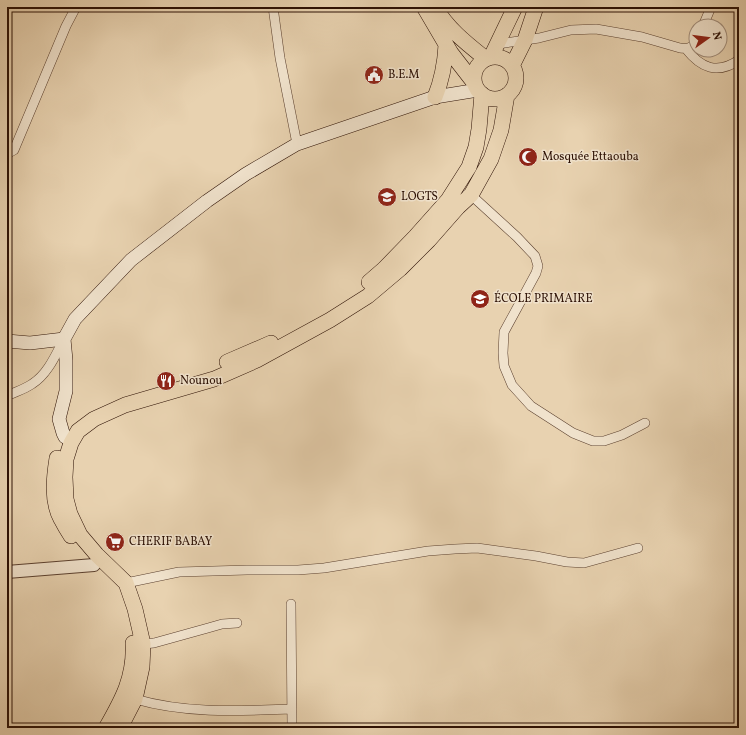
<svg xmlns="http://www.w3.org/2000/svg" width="746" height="735" font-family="Vollkorn,serif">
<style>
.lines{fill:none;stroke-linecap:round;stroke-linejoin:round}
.minor-casing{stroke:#5b402f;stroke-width:10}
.tertiary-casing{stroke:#5b402f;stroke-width:14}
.secondary-casing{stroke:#2c1004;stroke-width:14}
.primary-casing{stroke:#2c1004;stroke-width:16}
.minor{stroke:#f0e2cc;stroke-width:9}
.tertiary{stroke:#f0e2cc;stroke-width:12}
.secondary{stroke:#f0e2cc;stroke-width:13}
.primary{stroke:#e8d2b0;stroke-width:15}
.labels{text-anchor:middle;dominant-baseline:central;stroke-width:3;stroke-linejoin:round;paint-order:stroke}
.poi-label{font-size:12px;fill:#2c1004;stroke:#f0e2cc;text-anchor:start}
</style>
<rect width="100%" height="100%" fill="#e8d2b0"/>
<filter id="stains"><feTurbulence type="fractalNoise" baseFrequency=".005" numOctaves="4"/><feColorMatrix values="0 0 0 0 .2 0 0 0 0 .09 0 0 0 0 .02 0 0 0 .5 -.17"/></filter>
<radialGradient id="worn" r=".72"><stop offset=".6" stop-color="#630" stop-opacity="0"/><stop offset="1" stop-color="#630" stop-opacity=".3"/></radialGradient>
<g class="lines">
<g class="minor-casing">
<path id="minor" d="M273,7L280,58L297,144
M703,26L711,7
M498,44L539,38L571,30L596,29L642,37L680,48C687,49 691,48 696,43
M686,49C701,68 717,75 739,60
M7,154L14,150L66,26L76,7
M467,194L471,195L517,237L535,256L538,266L536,273L504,332L503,353L504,366L512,385L531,406L573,433L593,441H604L622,435L645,423
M7,396C15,392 25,389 32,384C48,374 56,354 64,339
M126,583L179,572L247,570H298L324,568L428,551L455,549L477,548L536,556L567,562L584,563L638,548
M291,604L292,728
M143,644L154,643L208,628L222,624L237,623
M135,699C186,714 240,711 292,709"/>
</g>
<g class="tertiary-casing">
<path id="tertiary" d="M7,572L94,565"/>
</g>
<g class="secondary-casing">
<path id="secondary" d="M7,341L30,343L64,339
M65,437L63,433L59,419L66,391V360L64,339L75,319L131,260L207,201L246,174L297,144L435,97L478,90"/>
</g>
<g class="primary-casing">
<path id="primary" d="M424,7L451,53L475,84
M435,7C448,29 466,43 486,59
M491,57L515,7
M474 78a21 21 0 1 1 42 0a21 21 0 1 1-42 0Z
M512,66L525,40L536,7
M435,97C442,80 445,63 446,45
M369,282L384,269L415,237L448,200L469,167L476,147L479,129L482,94
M227,362L271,343
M57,458C54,477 51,501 61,519C64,525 67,530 71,536
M106,728C122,700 135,677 133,643
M120,728L135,699L142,667L143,644L135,609L126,583L97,555L80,535L70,514L66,499L65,477L66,459L71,443L78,431L94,419L125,405L214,379L257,360L330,320L368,296L400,269L429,240L458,207L471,195L491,159L501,130L507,95"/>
</g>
<use href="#minor" class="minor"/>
<use href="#tertiary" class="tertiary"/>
<use href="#secondary" class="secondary"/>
<use href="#primary" class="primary"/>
</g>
<defs>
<g id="civic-disc" transform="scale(1)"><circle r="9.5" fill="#8f2418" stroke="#f0e2cc"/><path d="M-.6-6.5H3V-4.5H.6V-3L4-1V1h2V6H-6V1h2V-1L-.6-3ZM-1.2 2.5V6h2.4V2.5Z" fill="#fff"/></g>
<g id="mosque-disc" transform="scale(1)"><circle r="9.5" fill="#8f2418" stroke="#f0e2cc"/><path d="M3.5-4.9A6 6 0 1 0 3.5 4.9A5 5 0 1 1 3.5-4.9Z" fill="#fff"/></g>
<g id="school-disc" transform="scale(1)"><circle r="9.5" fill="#8f2418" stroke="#f0e2cc"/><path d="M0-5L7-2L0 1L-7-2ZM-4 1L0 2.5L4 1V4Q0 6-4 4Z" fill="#fff"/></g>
<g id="restaurant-disc" transform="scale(1)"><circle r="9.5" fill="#8f2418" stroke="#f0e2cc"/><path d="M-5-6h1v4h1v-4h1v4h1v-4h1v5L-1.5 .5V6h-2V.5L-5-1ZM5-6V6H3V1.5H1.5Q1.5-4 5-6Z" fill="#fff"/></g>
<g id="supermarket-disc" transform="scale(1)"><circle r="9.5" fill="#8f2418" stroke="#f0e2cc"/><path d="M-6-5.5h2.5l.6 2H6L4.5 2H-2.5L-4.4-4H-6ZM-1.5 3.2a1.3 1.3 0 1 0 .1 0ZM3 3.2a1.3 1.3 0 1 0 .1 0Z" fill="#fff"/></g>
</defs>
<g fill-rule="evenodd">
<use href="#civic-disc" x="374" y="75"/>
<use href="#mosque-disc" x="528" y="157"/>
<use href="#school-disc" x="387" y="197"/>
<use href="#school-disc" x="480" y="299"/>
<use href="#restaurant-disc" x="166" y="381"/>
<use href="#supermarket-disc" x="115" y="542"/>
</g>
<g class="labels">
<g class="poi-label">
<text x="388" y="75">B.E.M</text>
<text x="542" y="157">Mosquée Ettaouba</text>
<text x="401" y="197">LOGTS</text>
<text x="494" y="299">ÉCOLE PRIMAIRE</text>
<text x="180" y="381">Nounou</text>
<text x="129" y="542">CHERIF BABAY</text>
</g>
</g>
<rect width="746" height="735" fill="none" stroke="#e8d2b0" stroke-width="24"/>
<rect x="8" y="8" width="730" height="719" fill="none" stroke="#2c1004" stroke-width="2"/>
<rect x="12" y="12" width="722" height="711" fill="none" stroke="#2c1004"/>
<g transform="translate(708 38) rotate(76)"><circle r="19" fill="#f0e2cc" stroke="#a28e7c"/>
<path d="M0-3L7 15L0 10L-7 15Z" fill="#8f2418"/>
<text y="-6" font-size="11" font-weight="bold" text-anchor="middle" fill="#2c1004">N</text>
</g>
<rect width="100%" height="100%" filter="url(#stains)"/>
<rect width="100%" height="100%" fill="url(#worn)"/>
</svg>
